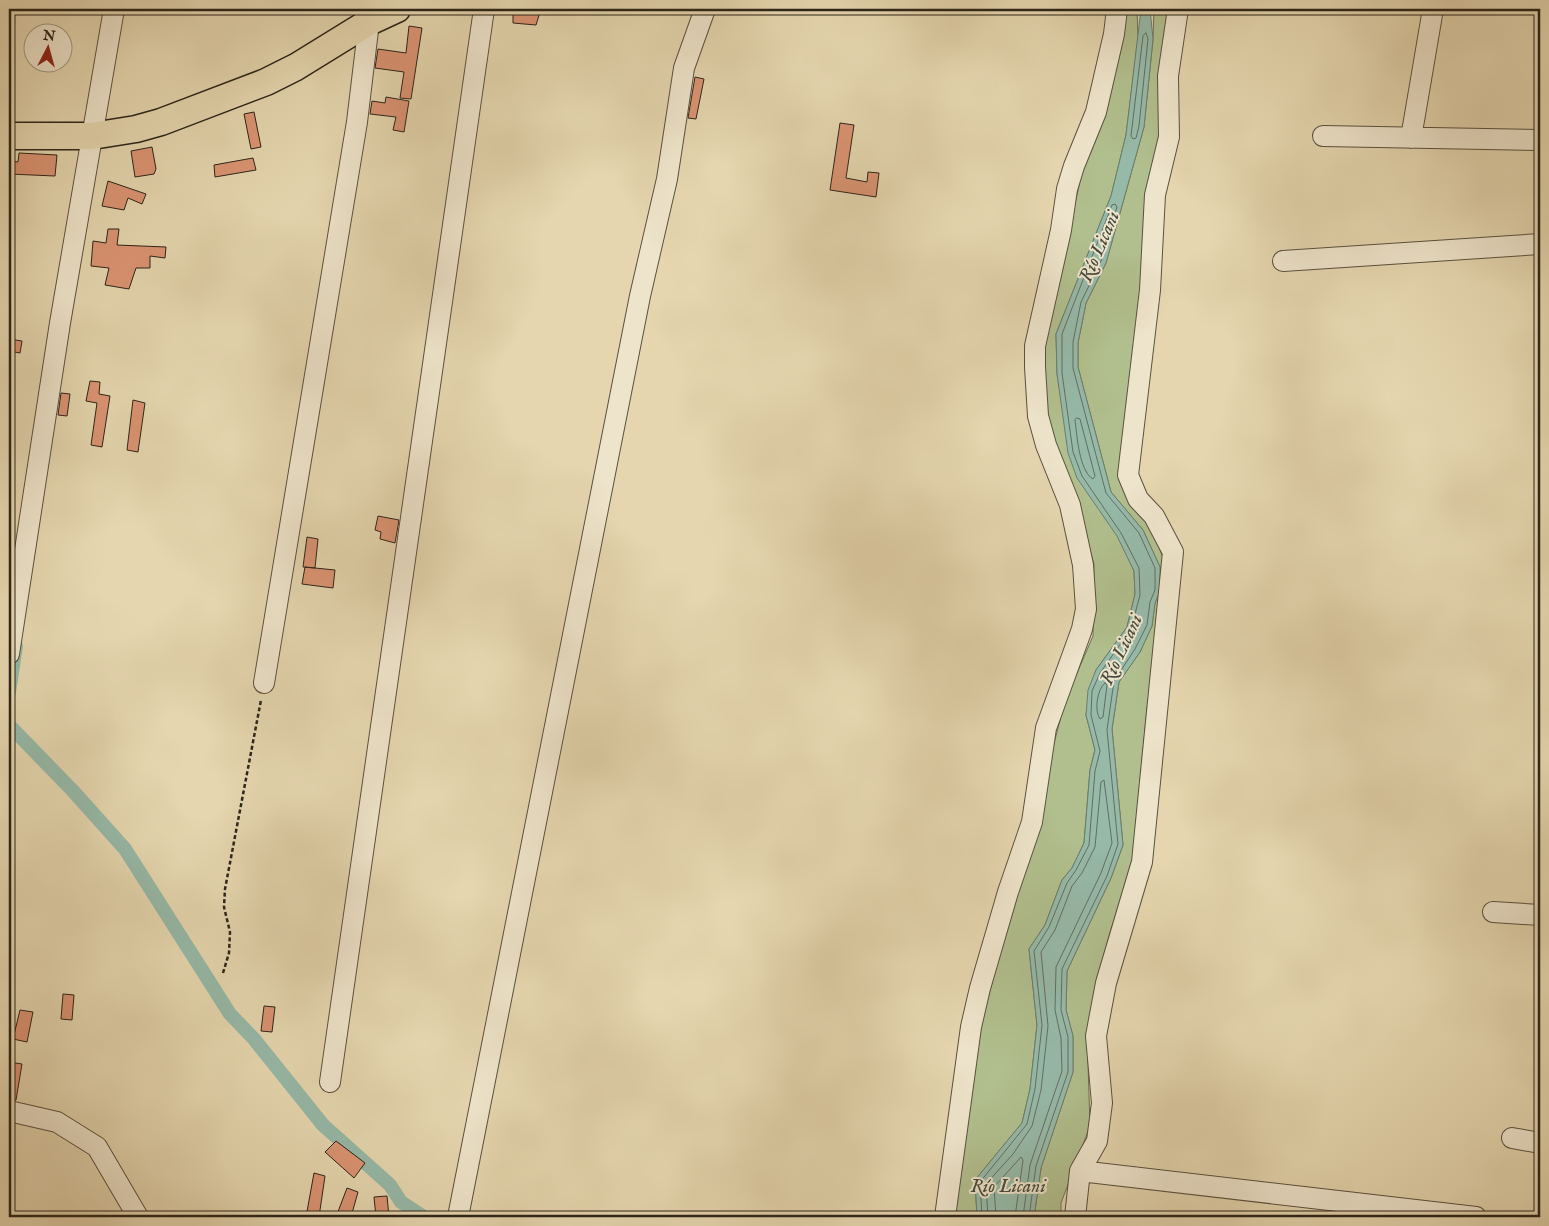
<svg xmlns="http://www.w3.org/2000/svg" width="1549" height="1226" font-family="'IM FELL English',serif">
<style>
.green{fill:#b1be8d;stroke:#6e7254}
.water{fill:#96b9a8;stroke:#6c7e6f}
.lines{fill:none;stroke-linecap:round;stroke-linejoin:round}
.shore{stroke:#616f61;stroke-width:1}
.canal{stroke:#96b9a8;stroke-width:14}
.building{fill:#db9473;stroke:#2c251a}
.minor-casing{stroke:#5a513f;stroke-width:22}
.major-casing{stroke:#2c251a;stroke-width:29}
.path{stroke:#2c251a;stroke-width:2.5;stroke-dasharray:4 2.5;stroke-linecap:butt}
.minor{stroke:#eee4cb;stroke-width:20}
.major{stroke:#e5d6af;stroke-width:26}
.labels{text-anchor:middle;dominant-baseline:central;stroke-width:4;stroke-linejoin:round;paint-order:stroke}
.water-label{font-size:19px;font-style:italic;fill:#464a3e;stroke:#eee4cb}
</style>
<rect width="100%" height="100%" fill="#e5d6af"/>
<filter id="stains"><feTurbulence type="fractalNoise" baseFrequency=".004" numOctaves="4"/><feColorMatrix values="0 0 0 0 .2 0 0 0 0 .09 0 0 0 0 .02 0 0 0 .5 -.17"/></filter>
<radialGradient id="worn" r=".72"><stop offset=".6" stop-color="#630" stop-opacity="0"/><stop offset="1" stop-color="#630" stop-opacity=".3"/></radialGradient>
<path class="green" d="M1122,9H1137L1138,38L1126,135L1111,196L1056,334L1057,374L1063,410L1134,571L1135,594L1127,627L1096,670L1086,715L1095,750L1090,770L1084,843L1072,868L1062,880L1045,925L1029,949L1037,1025L1030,1089L1022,1123L975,1180L977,1217H951L978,1037L1065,701L1093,636L1094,564L1071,488L1049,424L1041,360L1080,181Z
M1154,9H1172L1169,88L1124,448L1164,561L1157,643L1147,708L1136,823V852L1109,936L1087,1031L1090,1126L1061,1203V1217H1034L1041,1168L1073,1072V1036L1066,1010L1067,971L1111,878L1123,845L1112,729L1119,682L1140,652L1152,626L1155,603L1160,591V567L1143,530L1111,492L1078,367V343L1086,303L1106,263L1144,127L1153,39Z"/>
<path class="water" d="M1141,9H1150L1153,39L1144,127L1106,263L1086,303L1078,343V367L1111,492L1143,530L1160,567V591L1155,603L1152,626L1140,652L1119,682L1112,729L1123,845L1111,878L1067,971L1066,1010L1073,1036V1072L1041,1168L1034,1217H977L975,1180L1022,1123L1030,1089L1037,1025L1029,949L1045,925L1062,880L1072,868L1084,843L1090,770L1095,750L1086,715L1088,690L1096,670L1127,627L1135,594L1134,571L1117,536L1077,478L1068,453L1057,374L1056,334L1111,196L1126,135Z"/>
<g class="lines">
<path class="shore" d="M1146,33L1148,39L1139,126L1136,138L1133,139L1131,136L1143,36Z
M1077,418L1080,419L1095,476L1093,479C1079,471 1077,435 1075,420Z
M1105,683L1107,685L1103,717L1100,719C1094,711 1097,689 1105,683Z
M982,1217L980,1182L1027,1124L1035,1089L1042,1025L1034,951L1049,927L1067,883L1076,870L1089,845L1095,771L1100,751L1091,715L1092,691L1100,673L1131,629L1140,595L1139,568L1121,533L1082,476L1073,452L1062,373V334L1112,205L1115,204L1117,207L1101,261L1081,302L1073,342V368L1106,493L1139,533L1155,568V590L1150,602L1147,625L1135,649L1114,681L1107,730L1118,844L1107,876L1062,969L1061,1010L1068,1037V1072L1036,1166L1029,1217
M988,1217L986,1184L1013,1154L1032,1126L1041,1090L1048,1026L1041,952L1055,930L1072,886L1082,873L1095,847L1101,782L1104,780L1112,843L1101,873L1056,967L1055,1010L1061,1038L1062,1071L1030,1165L1023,1217
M996,1217L994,1187L1021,1157L1023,1160L1015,1217"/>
<path class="canal" d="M9,692L16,646
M9,725L73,791L125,849L230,1014L254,1039L323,1125L390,1185L401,1202L424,1217"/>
</g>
<path class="building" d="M513,9H541L536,25L513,23Z
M409,26L422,28L411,99L400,98L404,72L375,68L378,49L406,53Z
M695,77L704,79L696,119L688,118Z
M386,97L409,101L404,132L393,130L396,117L370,114L372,101L385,103Z
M254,112L261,147L251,149L244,114Z
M840,123L854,125L846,178L867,182L868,172L879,173L876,197L830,190Z
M152,147L156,169L154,174L135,177L131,151Z
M19,153L57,155L55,176L9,174V161L18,162Z
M253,158L256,170L215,177L214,165Z
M108,181L146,194L142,204L128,198L124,210L102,206Z
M108,229H119L117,245L166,247L165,258L150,256V268H136L129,289L105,285L109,268L91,266L93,241L106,243Z
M9,339L22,341L20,353L9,351Z
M90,381L100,382L99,394L110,396L102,447L91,445L97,403L86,401Z
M61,393L70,394L67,416L58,415Z
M133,400L145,403L138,452L127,450Z
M378,516L399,520L395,543L380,539L381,532L375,530Z
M307,537L318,539L315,568L303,567Z
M305,567L335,570L333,588L302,584Z
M63,994L74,995L72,1020L61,1019Z
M264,1006L275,1007L272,1032L261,1031Z
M20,1010L33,1012L27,1042L13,1039Z
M9,1062L22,1064L16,1100L9,1099Z
M336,1141L365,1163L354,1178L325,1152Z
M314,1173L325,1176L319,1217H306Z
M347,1188L358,1192L351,1217H336Z
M387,1196L389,1217H376L374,1197Z"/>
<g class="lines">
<g class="minor-casing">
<path id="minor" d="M1323,136L1540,140
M1411,138L1433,9
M1283,261L1540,244
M9,654L60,323L114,9
M264,683L357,122L369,22
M1493,912L1540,915
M330,1082L484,9
M9,1111L57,1122L97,1147L138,1217
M1512,1138L1540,1143
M1080,1171L1476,1217
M458,1217L640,296L667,179L684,68L705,9
M945,1217L971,1027L980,988L1008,892L1032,822L1046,728L1082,629L1086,609L1083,565L1070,505L1046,445L1038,416L1035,367V346L1061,230L1067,189L1074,166L1096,112L1114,34L1117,9
M1075,1217L1080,1171L1097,1141L1102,1103L1096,1036L1106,983L1142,862L1173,552L1154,516L1138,499L1128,475L1150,290L1155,195L1169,137L1168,76L1178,9"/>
</g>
<g class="major-casing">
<path id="major" d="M9,136H92L136,129L161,122L266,82L296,67L369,22L397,9"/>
</g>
<path class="path" d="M223,973L229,953L230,932L224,907L225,889L261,700"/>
<use href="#minor" class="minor"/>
<use href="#major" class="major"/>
</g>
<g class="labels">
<g class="water-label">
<text transform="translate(1100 247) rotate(-67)">Río Licani</text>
<text transform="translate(1122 650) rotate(-65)">Río Licani</text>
<text x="1008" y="1187">Río Licani</text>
</g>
</g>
<rect width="1549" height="1226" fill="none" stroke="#e5d6af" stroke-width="30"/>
<rect x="10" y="10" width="1529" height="1206" fill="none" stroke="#2c251a" stroke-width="2.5"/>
<rect x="15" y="15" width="1519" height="1196" fill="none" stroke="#2c251a"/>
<g transform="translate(48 48) rotate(6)"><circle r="24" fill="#eee4cb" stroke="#a09884"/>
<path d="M0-4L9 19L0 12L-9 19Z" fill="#8f2418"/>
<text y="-8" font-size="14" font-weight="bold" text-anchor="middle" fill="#2c251a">N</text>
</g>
<rect width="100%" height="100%" filter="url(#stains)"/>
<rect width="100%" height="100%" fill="url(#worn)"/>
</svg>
